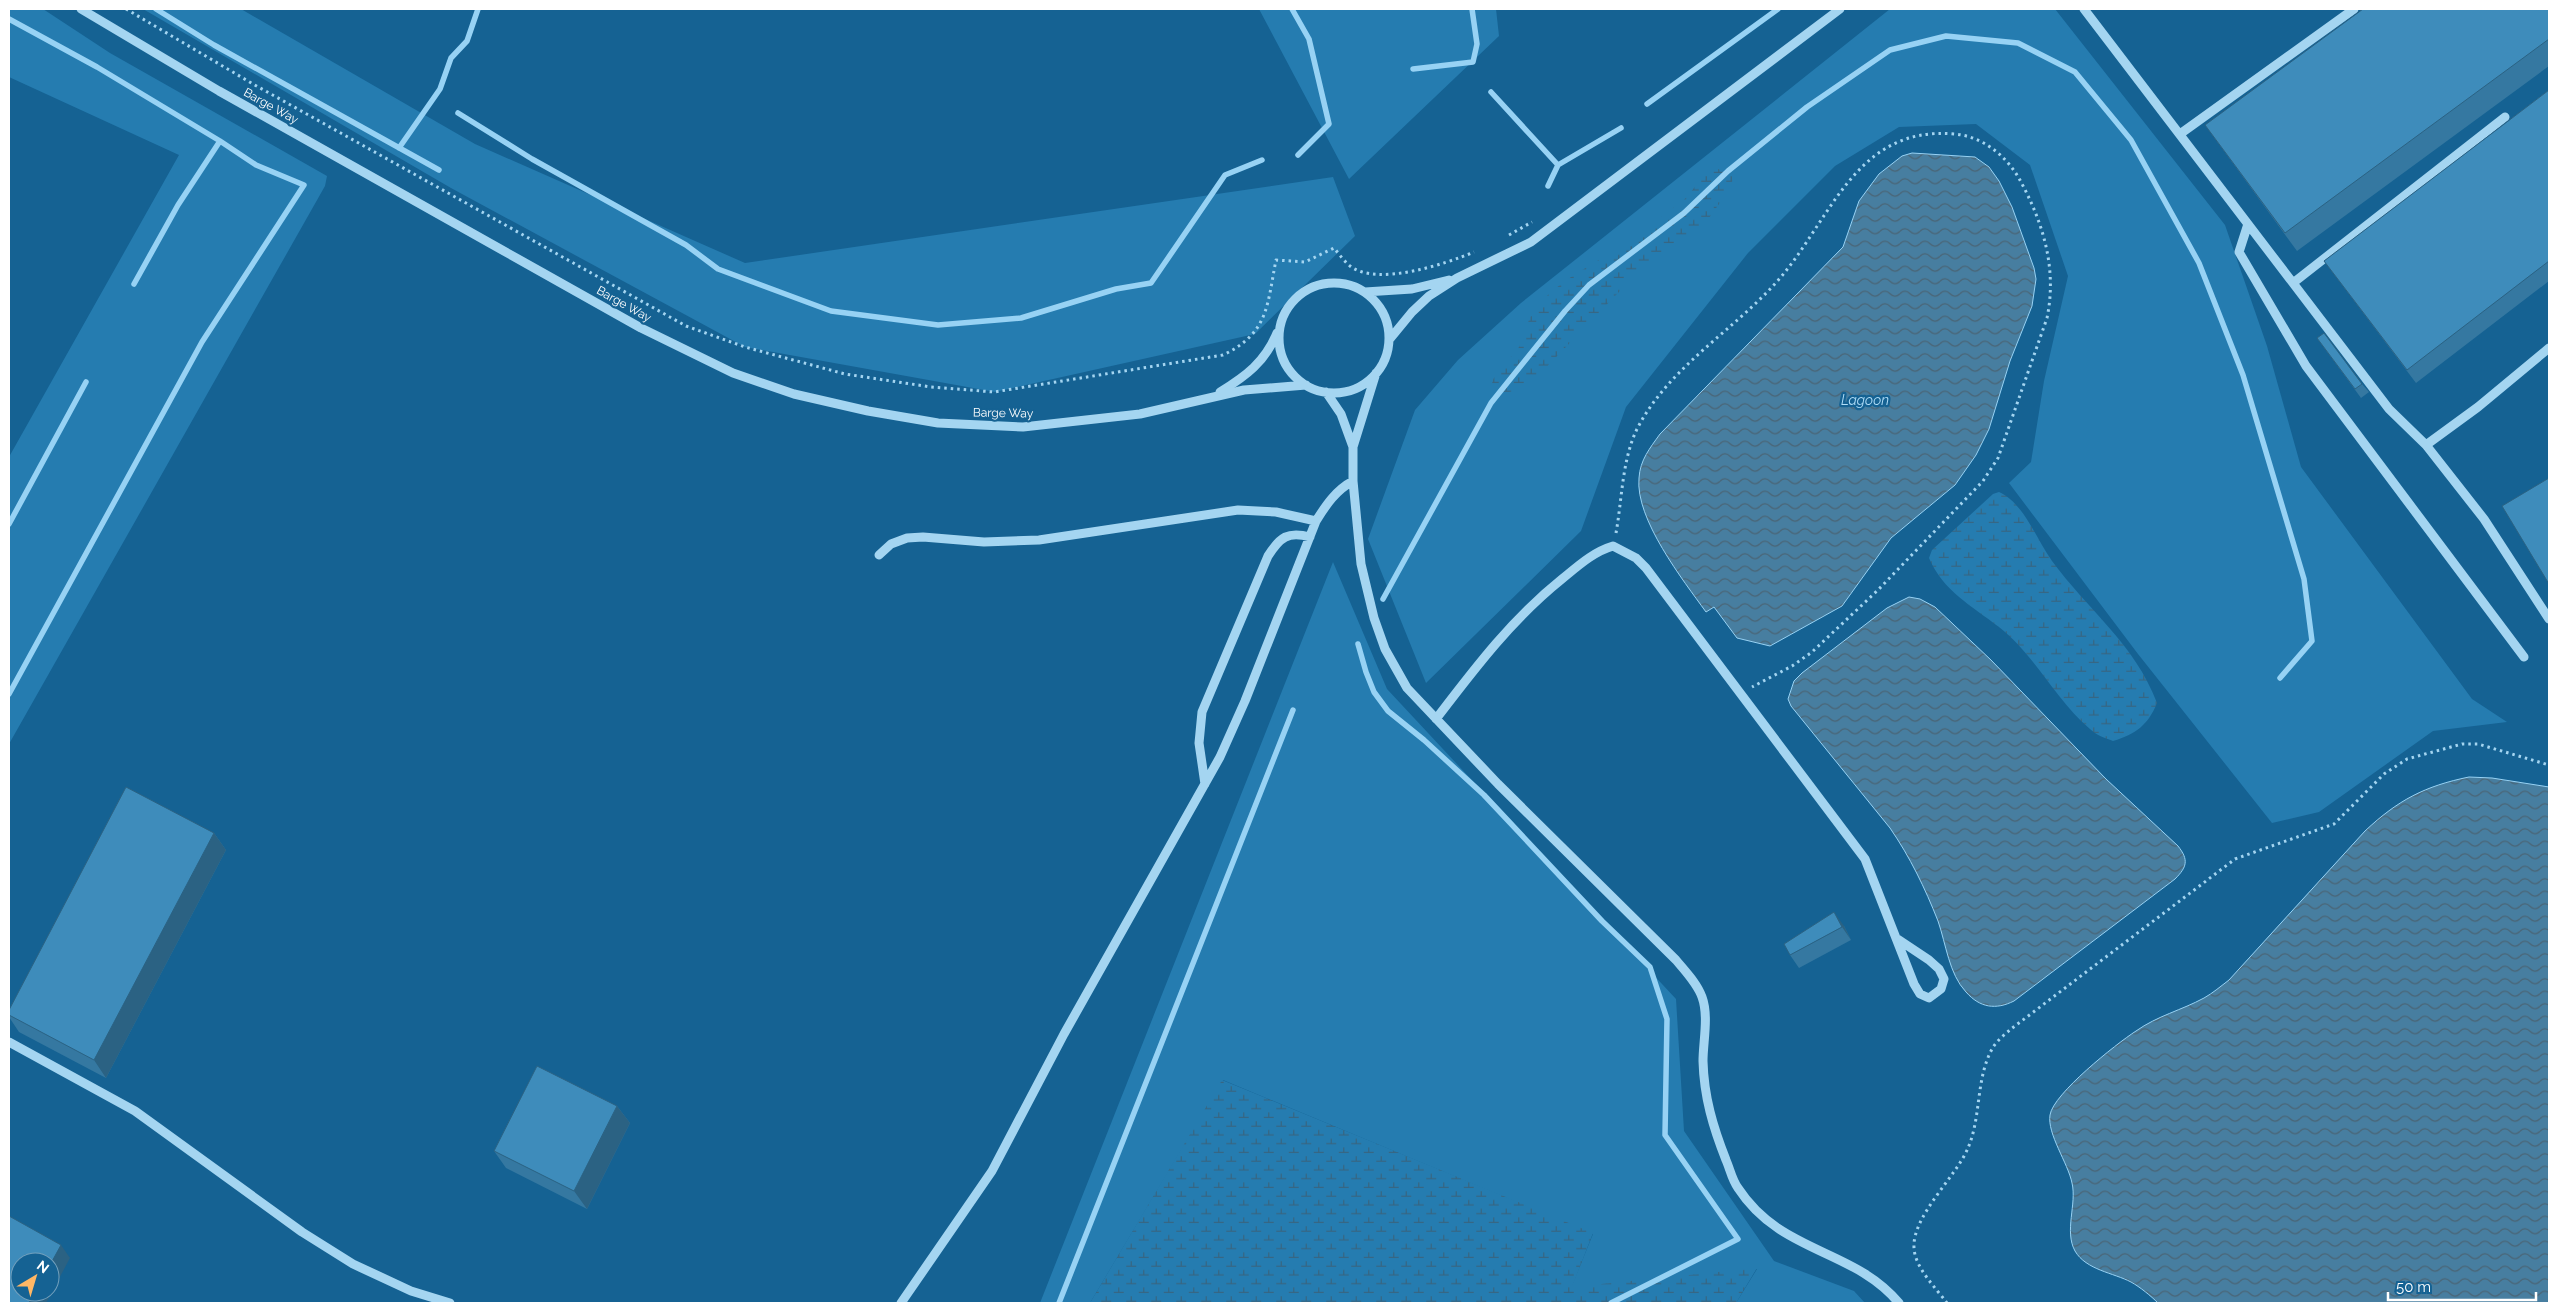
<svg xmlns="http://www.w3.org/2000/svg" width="2558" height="1312" font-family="Raleway,sans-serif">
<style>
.green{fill:#257cb0}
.wetland{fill:url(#wetland-marsh)}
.water{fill:url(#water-waves);stroke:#97d2f4}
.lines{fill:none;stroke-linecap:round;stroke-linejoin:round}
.stream{stroke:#97d2f4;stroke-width:5.5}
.path{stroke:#a4d5f1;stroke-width:3;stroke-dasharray:2.5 4;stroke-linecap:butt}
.minor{stroke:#a4d5f1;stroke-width:9}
.wall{fill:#3578a1}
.shaded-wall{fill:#2b6283}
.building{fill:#3e8cbb;stroke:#2b6283}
.labels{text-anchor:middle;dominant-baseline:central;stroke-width:4.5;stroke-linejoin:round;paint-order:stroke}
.street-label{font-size:12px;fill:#fff;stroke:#156293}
.water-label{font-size:14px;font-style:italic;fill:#b1def8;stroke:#156293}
</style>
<defs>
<pattern id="wetland-marsh" width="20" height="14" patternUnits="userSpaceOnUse" patternTransform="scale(1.25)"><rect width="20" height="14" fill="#257cb0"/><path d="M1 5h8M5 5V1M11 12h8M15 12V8" fill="none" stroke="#376683"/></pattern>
<pattern id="water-waves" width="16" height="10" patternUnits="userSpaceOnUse" patternTransform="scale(1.25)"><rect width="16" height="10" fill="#477ea0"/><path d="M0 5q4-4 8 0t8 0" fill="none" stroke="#4a6576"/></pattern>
</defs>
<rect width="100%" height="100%" fill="#156293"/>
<path class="green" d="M9,9H43L110,53L327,176L325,186L9,744V457L179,155L9,77Z
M143,9H241L475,144L745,263L1333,177L1355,236L1255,334L995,392L745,347L451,188Z
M1259,9H1496L1499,36L1349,179Z
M1890,9H2055L2225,225L2267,346L2301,467L2472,699L2507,722L2433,731L2319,812L2272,823L2138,654L2009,483L2031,462L2044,381L2068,276L2030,165L1976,124L1899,127L1835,166L1748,253L1626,407L1581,531L1426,683L1368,539L1415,410L1458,360L1521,303Z
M1333,562L1387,689L1676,999L1684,1131L1774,1261L1854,1291L1865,1303H1736L1757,1269L1571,1288L1593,1234L1223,1080L1090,1303H1040Z"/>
<path class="wetland" d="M1718,169L1731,174L1733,179L1729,190L1704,225L1644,266L1535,379L1515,391L1497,394L1492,391C1489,373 1510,361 1519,347C1526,335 1526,321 1535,309C1557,281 1589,267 1618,248C1639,234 1659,218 1680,203C1694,193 1700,172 1718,169Z
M1999,492C2024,503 2036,539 2052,561C2087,609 2135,644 2157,703C2148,725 2136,734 2113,741C2105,738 2096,735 2090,729C2055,699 2035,655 1999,627C1972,606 1943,591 1929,558L1932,550L1993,494Z
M1222,1080L1593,1233L1572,1287L1757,1268L1736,1303H1090Z"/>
<path class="water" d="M1912,153L1975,157L1989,167L1999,181L2012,207L2034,268L2036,279L2032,306L2010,361L1989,429L1976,455L1955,485L1891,538L1842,606L1770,646L1737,638L1714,607L1706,612C1683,580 1635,519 1639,478C1640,460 1650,448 1660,434L1843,247L1859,201L1879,174L1902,156Z
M1909,597L1920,599L1935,607L1991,660L2106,779L2178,846C2189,860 2187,867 2175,879L2014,1001C1996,1010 1980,1008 1966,992C1949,974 1946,944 1938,921C1925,888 1910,857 1890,828L1791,706L1788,699L1794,681L1802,673L1887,608Z
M2469,777L2492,778L2549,787V1303H2158C2151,1296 2140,1287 2131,1282C2114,1273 2086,1270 2075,1251C2064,1231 2077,1204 2072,1183C2068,1163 2047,1134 2050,1115C2053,1094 2116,1044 2136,1031C2157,1016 2182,1010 2204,998C2213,993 2221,986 2229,980L2365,831C2398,800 2425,786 2469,777Z"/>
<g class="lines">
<path class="stream" d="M156,9L214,45L439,170
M1292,9L1309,39L1329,124L1298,155
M9,19L97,67L220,141L256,165L304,185L202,342L9,694
M1413,69L1473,62L1477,44L1472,9
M1491,92L1558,165L1621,128
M1647,104L1778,9
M458,113L532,159L686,245L718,269L831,311L938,325L1021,318L1116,289L1151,283L1225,175L1262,160
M399,148L440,89L451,58L467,41L478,9
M1548,186L1558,165
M134,284L178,205L220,141
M9,524L86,382
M1383,599L1491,403L1565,311L1589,285L1684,213L1728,171L1807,107L1890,50L1946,36L2018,43L2075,72L2131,140L2199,263L2243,375L2304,579L2312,641L2280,678
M1358,644L1366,672L1374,692L1388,711L1424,740L1484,795L1602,921L1650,967L1667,1019L1665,1135L1738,1239L1611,1303
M1059,1303L1293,710"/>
<path class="path" d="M126,9L253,84L686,326L745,347L845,374L931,387L994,392L1223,355C1269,333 1267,305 1276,260L1305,262L1334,248C1339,254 1344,261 1350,266C1377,287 1445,264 1474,252
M1509,235L1532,222
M1616,533C1622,500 1622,460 1637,429C1667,370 1728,334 1772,287C1830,226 1852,125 1954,134C1983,136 2008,157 2021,182C2044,225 2057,270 2047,318L1998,458L1983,481L1878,590L1812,652L1792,666L1752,687
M1947,1303C1936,1288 1915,1268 1914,1248C1912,1216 1956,1177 1968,1148C1981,1118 1976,1080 1991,1051C1995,1042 2004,1035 2011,1029L2235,859L2334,824L2384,774L2407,759L2462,744H2478L2549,765"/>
<path class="minor" d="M81,9L219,91L641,328L733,373L794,394L868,411L938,423L1023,427L1140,414L1244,390L1306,385
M2084,9L2389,409L2426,445L2478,407L2549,348
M2180,134L2354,9
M2248,224L2239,252L2306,366L2524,657
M2293,283L2505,117
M1279 338a55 55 0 1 1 110 0a55 55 0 1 1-110 0Z
M1365,292L1412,289L1449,280
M1389,340L1412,312L1429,296L1457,278L1531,242L1840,9
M1220,392C1246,376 1265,362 1277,333
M1326,392L1341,414L1353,447V481L1361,564L1374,618L1385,649L1407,688L1498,784L1676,960C1685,971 1697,983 1702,997C1709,1016 1703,1042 1703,1061C1704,1097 1713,1127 1726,1160C1730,1169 1732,1180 1738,1188C1781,1254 1853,1248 1899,1303
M2426,445L2484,519L2549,619
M1353,447L1376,373
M879,555L891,544L907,538L923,537L984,542L1039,540L1238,510L1276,512L1316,521
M1436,719C1475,668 1512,619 1562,579C1578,566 1593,552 1613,546L1636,558L1646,568L1865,859L1914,984L1920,994L1929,998L1941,989L1944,979L1939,969L1929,960L1896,938
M1205,784L1199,743L1202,712L1268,556C1280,537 1288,531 1310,537
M9,1042L135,1111L302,1232L353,1264L411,1291L450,1303
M901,1303L992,1171L1064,1034L1220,757L1245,701L1316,521C1326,505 1336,490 1353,481"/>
</g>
<path class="wall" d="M2549,9V66L2297,251L2205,125Z
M2549,90V281L2416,383L2324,261Z
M2317,338L2362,384L2369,392L2361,398Z
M214,833L226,850L106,1078L19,1032L9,1017V1010Z
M1844,926L1851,940L1799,968L1790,955Z
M617,1106L630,1123L587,1209L506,1168L494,1151Z"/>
<path class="shaded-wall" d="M214,833L226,850L106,1078L94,1060Z
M1834,912L1844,926L1851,940L1842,927Z
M617,1106L630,1123L587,1209L574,1191Z
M61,1245L70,1258L46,1303H29L35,1292H50V1265Z"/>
<path class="building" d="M2363,9H2549V39L2285,233L2205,125Z
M2549,90V261L2407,370L2324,261Z
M2324,333L2362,384L2355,389L2317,338Z
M2549,478V584L2502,506Z
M126,787L214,833L94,1060L9,1015V1010Z
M1834,912L1842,927L1790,955L1784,944Z
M537,1066L617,1106L574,1191L494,1151Z
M9,1216L61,1245L50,1265V1262H20V1292H35L29,1303H9Z"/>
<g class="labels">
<g class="street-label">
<text transform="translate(271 106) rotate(29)">Barge Way</text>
<text transform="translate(624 304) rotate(29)">Barge Way</text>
<text transform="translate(1003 413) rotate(1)">Barge Way</text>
</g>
<g class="water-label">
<text x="1865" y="400">Lagoon</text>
</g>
</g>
<rect width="2558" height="1312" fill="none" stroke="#ffffff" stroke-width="20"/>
<g transform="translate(35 1277) rotate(38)"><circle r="24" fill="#156293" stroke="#73a1be"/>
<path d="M0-4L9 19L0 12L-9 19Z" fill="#ffb765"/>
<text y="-8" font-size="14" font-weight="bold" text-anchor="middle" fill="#ffffff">N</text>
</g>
<path d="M2388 1292v8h148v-8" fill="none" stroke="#ffffff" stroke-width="2.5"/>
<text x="2396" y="1292" font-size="15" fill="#ffffff" stroke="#156293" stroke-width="4" paint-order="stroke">50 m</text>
</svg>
